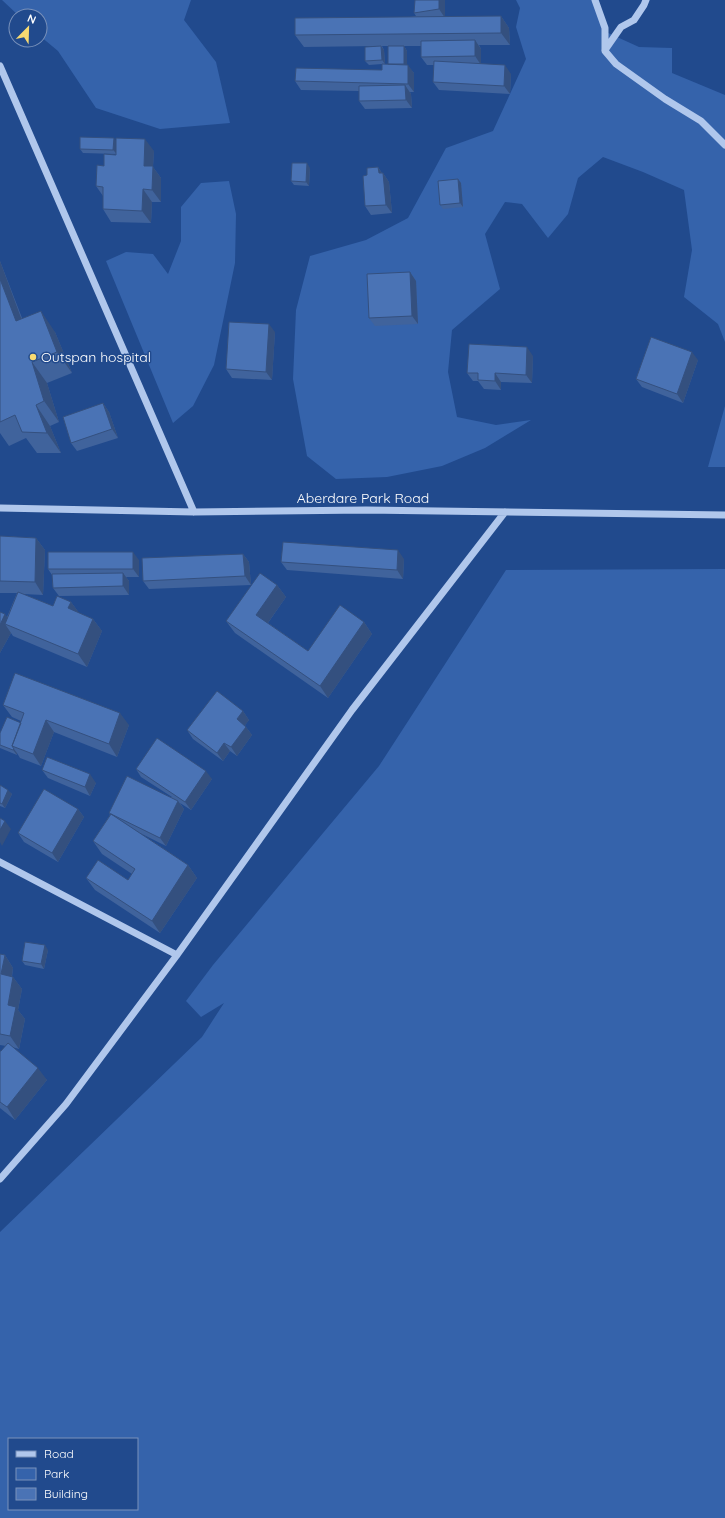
<svg xmlns="http://www.w3.org/2000/svg" width="725" height="1518" font-family="Quicksand,sans-serif">
<style>
.green{fill:#3563ab;fill-rule:evenodd}
.lines{fill:none;stroke-linecap:round;stroke-linejoin:round}
.minor{stroke:#b0c7ec;stroke-width:7}
.wall{fill:#40639c;fill-rule:evenodd}
.shaded-wall{fill:#34507f}
.building{fill:#4a73b5;stroke:#34507f}
.poi-dot{fill:#f8da71;stroke:#214a8d;stroke-width:1.5}
.labels{text-anchor:middle;dominant-baseline:central;stroke-width:3;stroke-linejoin:round;paint-order:stroke}
.poi-label{font-size:14px;fill:#fff;stroke:#214a8d;text-anchor:start}
.street-label{font-size:14px;fill:#fff;stroke:#214a8d}
</style>
<rect width="100%" height="100%" fill="#214a8d"/>
<path class="green" d="M2,0H191L184,20L216,62L230,123L160,129L96,108L58,51L40,36V16H19Z
M516,0H595L606,32L639,47L672,48V73L725,95V342L718,324L684,297L692,250L684,190L643,172L603,157L578,178L568,214L548,238L522,204L505,202L485,234L500,289L452,330L448,372L457,417L496,425L531,420L485,448L442,466L387,477L336,479L307,456L293,379L296,310L310,256L366,240L408,218L446,148L493,131L526,59L516,27L520,8Z
M229,181L236,214L235,263L214,365L193,406L173,423L106,261L126,252L153,254L168,274L181,241V207L201,183Z
M725,406V467H708Z
M725,569V1518H0V1232L202,1037L224,1003L201,1017L186,1001L213,965L379,766L506,570ZM9,1439H137V1509H9Z"/>
<g class="lines">
<path class="minor" d="M595,0L605,28V51L616,64L665,99L701,121L725,145
M605,50L621,27L634,20L644,5L646,0
M0,66L194,512
M0,508L194,512L366,510L725,515
M0,862L177,955
M0,1179L66,1104L177,955L352,710L505,512"/>
</g>
<path class="wall" d="M445,0V16H501L509,28L510,45H479L481,49V64L511,74L510,94L439,90L433,82L434,65H427L421,57V46H390H404L407,51V65L414,73V92H410L411,94L412,108L365,109L359,101V91L301,90L295,81L382,70V64L369,65L365,61L376,46L304,47L295,35L416,16L414,13ZM382,46H388V64H385L384,50Z
M116,141L154,151L153,167L161,178V202H152L151,223L111,222L103,209V196L96,186L104,166L116,154L83,153L80,149Z
M378,167L382,173H383L389,182L392,213L371,215L365,206L367,175Z
M310,168L309,186L294,185L291,181Z
M458,179L461,183L463,207L443,209L440,205Z
M0,261L22,318L55,332L72,373L47,383L59,422L50,426L61,453H37L26,438L9,446L0,433Z
M410,272L416,281L418,324L375,326L369,318Z
M275,332L272,380L232,378L226,369Z
M533,356L532,383L501,382V390L484,389L478,381H473L467,373Z
M698,360L683,403L642,387L636,379Z
M103,403L109,412L118,438L77,451L71,443Z
M0,536L36,538L45,550L43,595L23,594L53,606L71,602L79,613L93,619L102,631L87,667L13,636L11,633L0,653V612L7,617L17,593H0Z
M243,554L249,562L251,585L149,589L143,581Z
M404,559L403,579L287,570L281,562Z
M139,560V577H126L129,581V595L59,596L53,588L52,575L48,569Z
M277,585L286,597L268,623L308,651L364,622L372,634L328,698L235,633L226,621Z
M3,705L129,725L117,757L54,732L41,766L20,758L17,753V755L0,748V733L21,723V721L12,717Z
M243,711L249,720L245,725L246,727L252,735L237,756L230,751L223,761L193,739L187,730Z
M136,769L212,779L191,810L180,803L184,809L166,846L140,833L188,865L197,878L160,933L95,890L86,878L128,880L132,874L102,854L93,841L110,815L109,813L172,797L141,777Z
M42,770L96,783L90,796L48,778Z
M0,785L12,794L5,808L0,806Z
M78,809L84,817L58,862L24,842L18,833Z
M48,950L44,969L25,965L22,961Z
M0,954L5,955L13,968L12,977H13L22,989L18,1010L25,1019L19,1049L12,1047L47,1080L15,1120L0,1108V1051H1L6,1046L0,1045Z"/>
<path class="shaded-wall" d="M439,0H445V18L439,9Z
M501,16L509,28L510,45L501,33Z
M475,40L481,49V65L475,56Z
M381,46L384,50L385,64L382,60Z
M404,46L407,51V69L404,65Z
M408,65L414,73V92L408,84Z
M505,65L511,74L510,94L504,86Z
M405,85L411,94L412,108L406,100Z
M114,138L117,142V154L113,150Z
M145,139L154,151L153,167L161,178V202L152,190L144,166Z
M307,163L310,168L309,186L306,182Z
M378,167L383,175V173L389,182L392,213L386,205L379,173Z
M458,179L461,183L463,207L460,203Z
M143,189L152,202L151,223L142,211Z
M0,261L30,342L16,321L0,279Z
M410,272L416,281L418,324L412,316Z
M41,311L55,332L72,373L57,352Z
M269,324L275,332L272,380L266,372Z
M527,347L533,356L532,383L526,375Z
M692,352L698,360L683,403L677,394Z
M32,362L47,383L59,422L44,401Z
M495,373L501,382V390L495,381Z
M103,403L109,412L118,438L112,429Z
M36,405L50,426L61,453L47,433Z
M36,538L45,550L43,595L35,582Z
M398,550L404,559L403,579L397,570Z
M133,552L139,560V577L133,569Z
M243,554L249,562L251,585L245,576Z
M123,573L129,581V595L123,586Z
M277,585L286,597L265,627L256,615Z
M71,602L80,614L68,608Z
M5,614L14,627L5,624L11,633L0,653V625Z
M93,619L102,631L87,667L78,654Z
M364,622L372,634L328,698L320,686Z
M243,711L249,720L243,728L237,719Z
M120,713L129,725L117,757L109,744Z
M46,720L54,732L41,766L33,754Z
M246,727L252,735L237,756L231,747Z
M224,743L230,751L223,761L217,753Z
M14,749L17,753V755L13,750Z
M206,771L212,779L191,810L185,802Z
M90,774L96,783L90,796L85,787Z
M8,790L12,794L5,808L2,804Z
M178,801L184,809L166,846L160,838Z
M78,809L84,817L58,862L52,853Z
M5,821L11,829L2,846L0,842V830Z
M188,865L197,878L160,933L152,921Z
M45,945L48,950L44,969L41,964Z
M5,955L13,968L10,987L1,974Z
M13,977L22,989L18,1010L25,1019L19,1049L10,1036L8,1005Z
M38,1068L47,1080L15,1120L7,1107Z"/>
<path class="building" d="M415,0H439V9L414,13Z
M501,16V33L295,35V18Z
M475,40V56L421,57V41Z
M381,46L382,60L365,61V47Z
M388,46H404V64H388Z
M434,61L505,65L504,86L433,82Z
M382,64L408,65V84L295,81L296,68L382,70Z
M405,85L406,100L359,101V86Z
M80,137L114,138L113,150L80,149Z
M116,138L145,139L144,166H153L152,190L143,189L142,211L103,209V187L96,186L97,165L104,166V154L116,155Z
M292,163H307L306,182L291,181Z
M378,167L379,173H383L386,205L365,206L363,176L367,175V168Z
M458,179L460,203L440,205L438,181Z
M410,272L412,316L369,318L367,274Z
M0,279L16,321L41,311L57,352L32,362L44,401L36,405L47,433L22,432L15,415L0,422Z
M229,322L269,324L266,372L226,369Z
M651,337L692,352L677,394L636,379Z
M469,344L527,347L526,375L495,373V381L478,380V373H467Z
M103,403L112,429L71,443L63,417Z
M0,536L36,538L35,582L0,581Z
M283,542L398,550L397,570L281,562Z
M48,552H133V569H48Z
M243,554L245,576L143,581L142,558Z
M123,573V586L53,588L52,574Z
M260,573L277,585L256,615L308,651L340,605L364,622L320,686L226,621Z
M18,592L53,606L57,596L71,602L68,608L93,619L78,654L5,624Z
M0,612L5,614L0,625Z
M15,673L120,713L109,744L46,720L33,754L12,746L24,713L3,705Z
M217,691L243,711L237,719L246,727L231,747L224,743L217,753L187,730Z
M7,717L21,723L12,746L14,749L13,750L0,745V733Z
M157,738L206,771L185,802L136,769Z
M47,757L90,774L85,787L42,770Z
M127,776L178,801L160,838L109,813Z
M0,785L8,790L2,804L0,803Z
M44,789L78,809L52,853L18,833Z
M111,814L188,865L152,921L86,878L98,860L128,880L135,869L93,841Z
M0,818L5,821L0,830Z
M25,942L45,945L41,964L22,961Z
M0,954L5,955L1,974L13,977L8,1005L16,1007L10,1036L0,1034Z
M8,1043L38,1068L7,1107L0,1102V1051H1Z"/>
<circle class="poi-dot" cx="33" cy="357" r="4"/>
<g class="labels">
<g class="poi-label">
<text x="41" y="357">Outspan hospital</text>
</g>
<g class="street-label">
<text x="363" y="498">Aberdare Park Road</text>
</g>
</g>
<rect x="8" y="1438" width="130" height="72" fill="#214a8d" stroke="#7a92bb"/>
<rect x="16" y="1451" width="20" height="6" fill="#b0c7ec" stroke="#7a92bb"/>
<text x="44" y="1458" font-size="12" fill="#ffffff">Road</text>
<rect x="16" y="1468" width="20" height="12" fill="#3563ab" stroke="#7a92bb"/>
<text x="44" y="1478" font-size="12" fill="#ffffff">Park</text>
<rect x="16" y="1488" width="20" height="12" fill="#4a73b5" stroke="#7a92bb"/>
<text x="44" y="1498" font-size="12" fill="#ffffff">Building</text>
<g transform="translate(28 28) rotate(23)"><circle r="19" fill="#214a8d" stroke="#7a92bb"/>
<path d="M0-3L7 15L0 10L-7 15Z" fill="#f8da71"/>
<text y="-6" font-size="11" font-weight="bold" text-anchor="middle" fill="#ffffff">N</text>
</g>
</svg>
